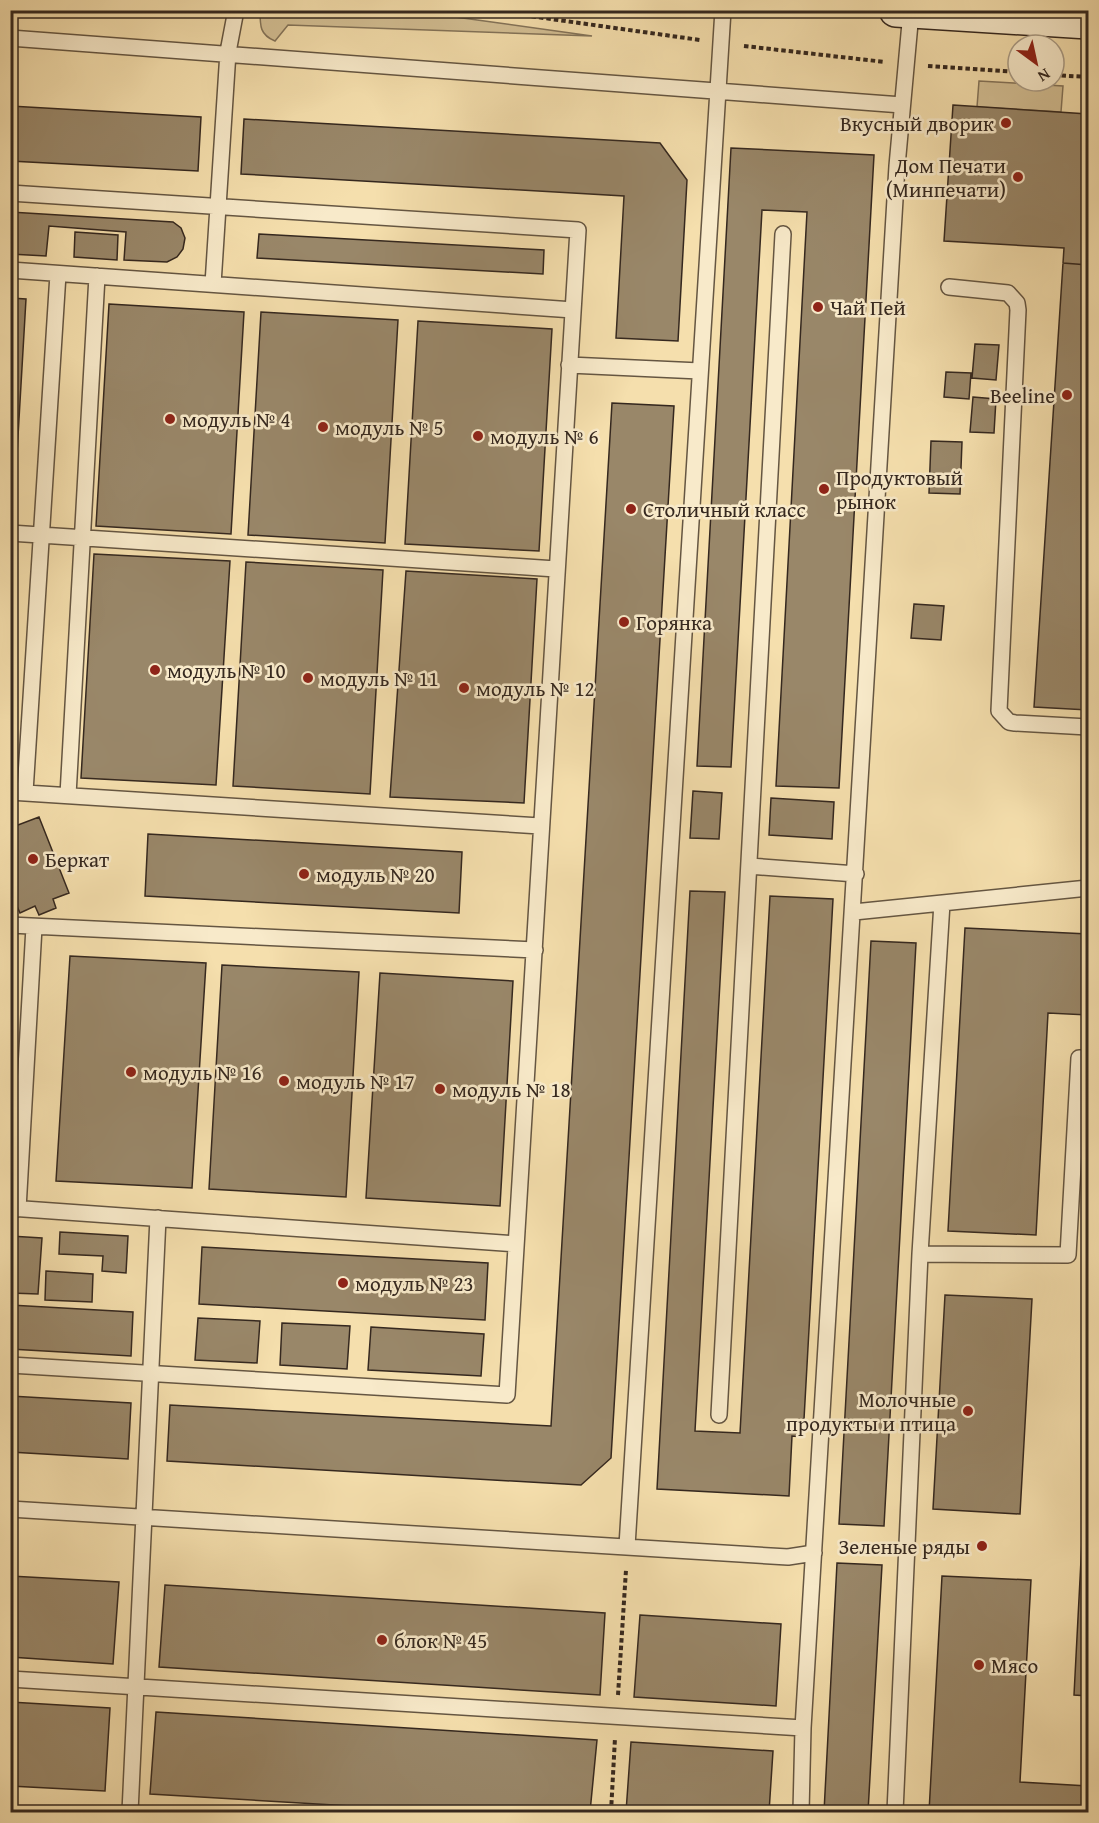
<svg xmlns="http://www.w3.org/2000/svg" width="1099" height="1823" font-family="'Gentium Book Plus',serif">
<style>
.grass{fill:#d4c095;stroke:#84745a;stroke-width:1.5}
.building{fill:#998769;stroke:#35281f;stroke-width:1.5}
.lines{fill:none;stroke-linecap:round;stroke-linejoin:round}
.lane-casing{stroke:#655642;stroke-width:18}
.secondary-casing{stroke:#35281f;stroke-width:36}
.path{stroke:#35281f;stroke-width:4;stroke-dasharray:4.5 3;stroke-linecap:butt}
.lane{stroke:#f8eaca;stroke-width:15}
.secondary{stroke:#f8eaca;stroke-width:33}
.poi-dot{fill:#8f2418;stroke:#f8eaca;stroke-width:2}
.labels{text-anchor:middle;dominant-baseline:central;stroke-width:5;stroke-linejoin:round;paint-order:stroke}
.poi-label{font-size:21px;fill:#35281f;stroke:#f8eaca;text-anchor:start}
</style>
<rect width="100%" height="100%" fill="#f5dfad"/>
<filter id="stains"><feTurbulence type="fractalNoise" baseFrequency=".00333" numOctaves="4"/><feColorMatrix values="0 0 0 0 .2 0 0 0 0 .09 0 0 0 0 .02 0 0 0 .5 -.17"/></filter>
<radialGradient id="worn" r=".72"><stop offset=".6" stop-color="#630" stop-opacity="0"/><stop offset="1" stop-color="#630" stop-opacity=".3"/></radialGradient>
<path class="grass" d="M412,10V11L592,36L288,25L275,41C260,35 260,26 260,11Z
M82,11H186L184,17Z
M979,81L1063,86L1061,112L977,107Z"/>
<path class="building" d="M953,105L1088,114V265L1063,263L1064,248L944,241Z
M10,106L201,117L198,171L10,161Z
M244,119L660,143L687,180L678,341L616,338L624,196L241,174Z
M731,148L874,155L839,788L776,786L807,212L762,210L731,767L697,766Z
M10,212L173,222L181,228L185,238L183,249L177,257L167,262L124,260L126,232L49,226L46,256L10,254Z
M75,232L118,235L117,260L74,257Z
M259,234L544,250L543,274L257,258Z
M1063,263L1088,265V710L1034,707Z
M10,298L26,299L13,522H10Z
M109,304L244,312L231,534L96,526Z
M261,312L398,320L385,543L248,535Z
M418,321L552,329L539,551L405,544Z
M975,344L999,345L996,380L972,378Z
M946,372L971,373L969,399L944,397Z
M973,397L996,399L994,433L970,432Z
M612,403L674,406L611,1458L581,1485L167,1461L170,1405L551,1426Z
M931,441L962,442L960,494L929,493Z
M94,554L230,561L216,785L81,778Z
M246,562L383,570L370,794L233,786Z
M406,571L537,579L524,803L390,797Z
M914,604L944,606L941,640L911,638Z
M693,791L722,793L719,839L690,838Z
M771,798L834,802L832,839L769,835Z
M39,817L69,893L53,899L56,908L39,915L35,906L20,913L10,890V828Z
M148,834L462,852L459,913L145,896Z
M690,891L725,892L695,1431L740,1433L770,896L833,899L803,1437L792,1436L789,1496L657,1489Z
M965,928L1088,934V1015L1048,1013L1036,1235L948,1231Z
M871,941L916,943L884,1526L839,1524Z
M70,956L206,963L192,1188L56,1181Z
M222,965L359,972L346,1197L209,1189Z
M380,973L513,981L500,1206L366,1198Z
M60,1232L128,1236L126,1273L102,1271L103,1256L59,1254Z
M10,1236L42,1238L38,1294L10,1293Z
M202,1247L488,1263L485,1320L199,1304Z
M46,1271L93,1274L92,1302L45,1300Z
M945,1295L1032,1299L1020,1514L933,1509Z
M10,1305L133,1312L131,1356L10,1349Z
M198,1318L260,1321L257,1363L195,1360Z
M282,1323L350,1326L347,1369L280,1365Z
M371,1327L484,1334L481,1376L368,1370Z
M10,1396L131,1403L128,1459L10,1452Z
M1088,1425V1696L1074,1695Z
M837,1563L882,1565L868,1812H824Z
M10,1576L119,1582L113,1664L10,1657Z
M942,1576L1031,1580L1020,1782L1088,1786V1812H929Z
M165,1585L605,1613L600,1695L159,1667Z
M640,1615L781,1624L776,1706L634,1697Z
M10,1702L110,1708L105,1791L10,1786Z
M156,1712L597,1740L590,1812H452L150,1794Z
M631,1742L773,1751L769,1812H626Z"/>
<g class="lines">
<g class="lane-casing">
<path id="lane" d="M10,38L902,105
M10,193L578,230L507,1395L10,1365
M10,270L573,310
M213,284L228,52L236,10
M949,287L1008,293L1017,303L1018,310L999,711L1009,722L1015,723L1088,727
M569,365L700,371
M10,533L556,569
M10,792L540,826
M25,792L58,274
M68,795L97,276
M749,866L856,874
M854,912L1088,888
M10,925L535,950
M10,1208L516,1244
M18,1209L34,927
M920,1254L1068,1255L1079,1058H1088
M719,1415L783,234
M10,1509L788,1557L814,1553
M627,1546L723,10
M10,1679L803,1728
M130,1812L158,1218
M801,1812L803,1728L897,166L911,12
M895,1812L920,1254L942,903"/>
</g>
<g class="secondary-casing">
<path id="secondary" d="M896,10L1088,22"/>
</g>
<path class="path" d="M487,10L700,40
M744,46L885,62
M928,66L1018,72
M1054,75L1088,77
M618,1695L626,1570
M611,1812L615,1738"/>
<use href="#lane" class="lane"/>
<use href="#secondary" class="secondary"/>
</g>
<g class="poi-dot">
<circle cx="1006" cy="123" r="6"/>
<circle cx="1018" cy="177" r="6"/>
<circle cx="818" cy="307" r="6"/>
<circle cx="1067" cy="395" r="6"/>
<circle cx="170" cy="419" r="6"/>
<circle cx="323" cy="427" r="6"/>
<circle cx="478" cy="436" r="6"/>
<circle cx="824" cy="489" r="6"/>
<circle cx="631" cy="509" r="6"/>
<circle cx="624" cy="622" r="6"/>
<circle cx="155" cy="670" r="6"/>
<circle cx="308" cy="678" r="6"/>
<circle cx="464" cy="688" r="6"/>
<circle cx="33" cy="859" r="6"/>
<circle cx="304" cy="874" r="6"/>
<circle cx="131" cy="1072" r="6"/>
<circle cx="284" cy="1081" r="6"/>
<circle cx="440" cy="1089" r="6"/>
<circle cx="343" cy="1283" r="6"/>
<circle cx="968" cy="1411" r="6"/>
<circle cx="982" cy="1546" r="6"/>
<circle cx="382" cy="1640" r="6"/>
<circle cx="979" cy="1665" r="6"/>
</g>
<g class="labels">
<g class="poi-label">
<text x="994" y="123" text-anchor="end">Вкусный дворик</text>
<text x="1006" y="165" text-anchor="end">Дом Печати<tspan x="1006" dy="24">(Минпечати)</tspan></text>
<text x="830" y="307">Чай Пей</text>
<text x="1055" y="395" text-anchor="end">Beeline</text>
<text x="182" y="419">модуль № 4</text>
<text x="335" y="427">модуль № 5</text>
<text x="490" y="436">модуль № 6</text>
<text x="836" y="477">Продуктовый<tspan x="836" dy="24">рынок</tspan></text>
<text x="643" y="509">Столичный класс</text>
<text x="636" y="622">Горянка</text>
<text x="167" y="670">модуль № 10</text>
<text x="320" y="678">модуль № 11</text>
<text x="476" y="688">модуль № 12</text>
<text x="45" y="859">Беркат</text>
<text x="316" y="874">модуль № 20</text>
<text x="143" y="1072">модуль № 16</text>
<text x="296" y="1081">модуль № 17</text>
<text x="452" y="1089">модуль № 18</text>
<text x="355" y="1283">модуль № 23</text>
<text x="956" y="1399" text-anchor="end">Молочные<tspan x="956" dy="24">продукты и птица</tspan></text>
<text x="970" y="1546" text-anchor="end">Зеленые ряды</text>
<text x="394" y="1640">блок № 45</text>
<text x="991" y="1665">Мясо</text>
</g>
</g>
<rect width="1099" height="1823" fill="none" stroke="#f5dfad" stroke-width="36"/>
<rect x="12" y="12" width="1075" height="1799" fill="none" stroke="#35281f" stroke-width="3"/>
<rect x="18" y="18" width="1063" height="1787" fill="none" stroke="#35281f" stroke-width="1.5"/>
<g transform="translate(1036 63) rotate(147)"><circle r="28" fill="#f8eaca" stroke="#aa9c86" stroke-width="1.5"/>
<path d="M0-4.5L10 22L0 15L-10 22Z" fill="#8f2418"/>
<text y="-9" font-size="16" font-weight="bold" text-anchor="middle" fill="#35281f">N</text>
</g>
<rect width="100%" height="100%" filter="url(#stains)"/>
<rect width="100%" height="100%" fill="url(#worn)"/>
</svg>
